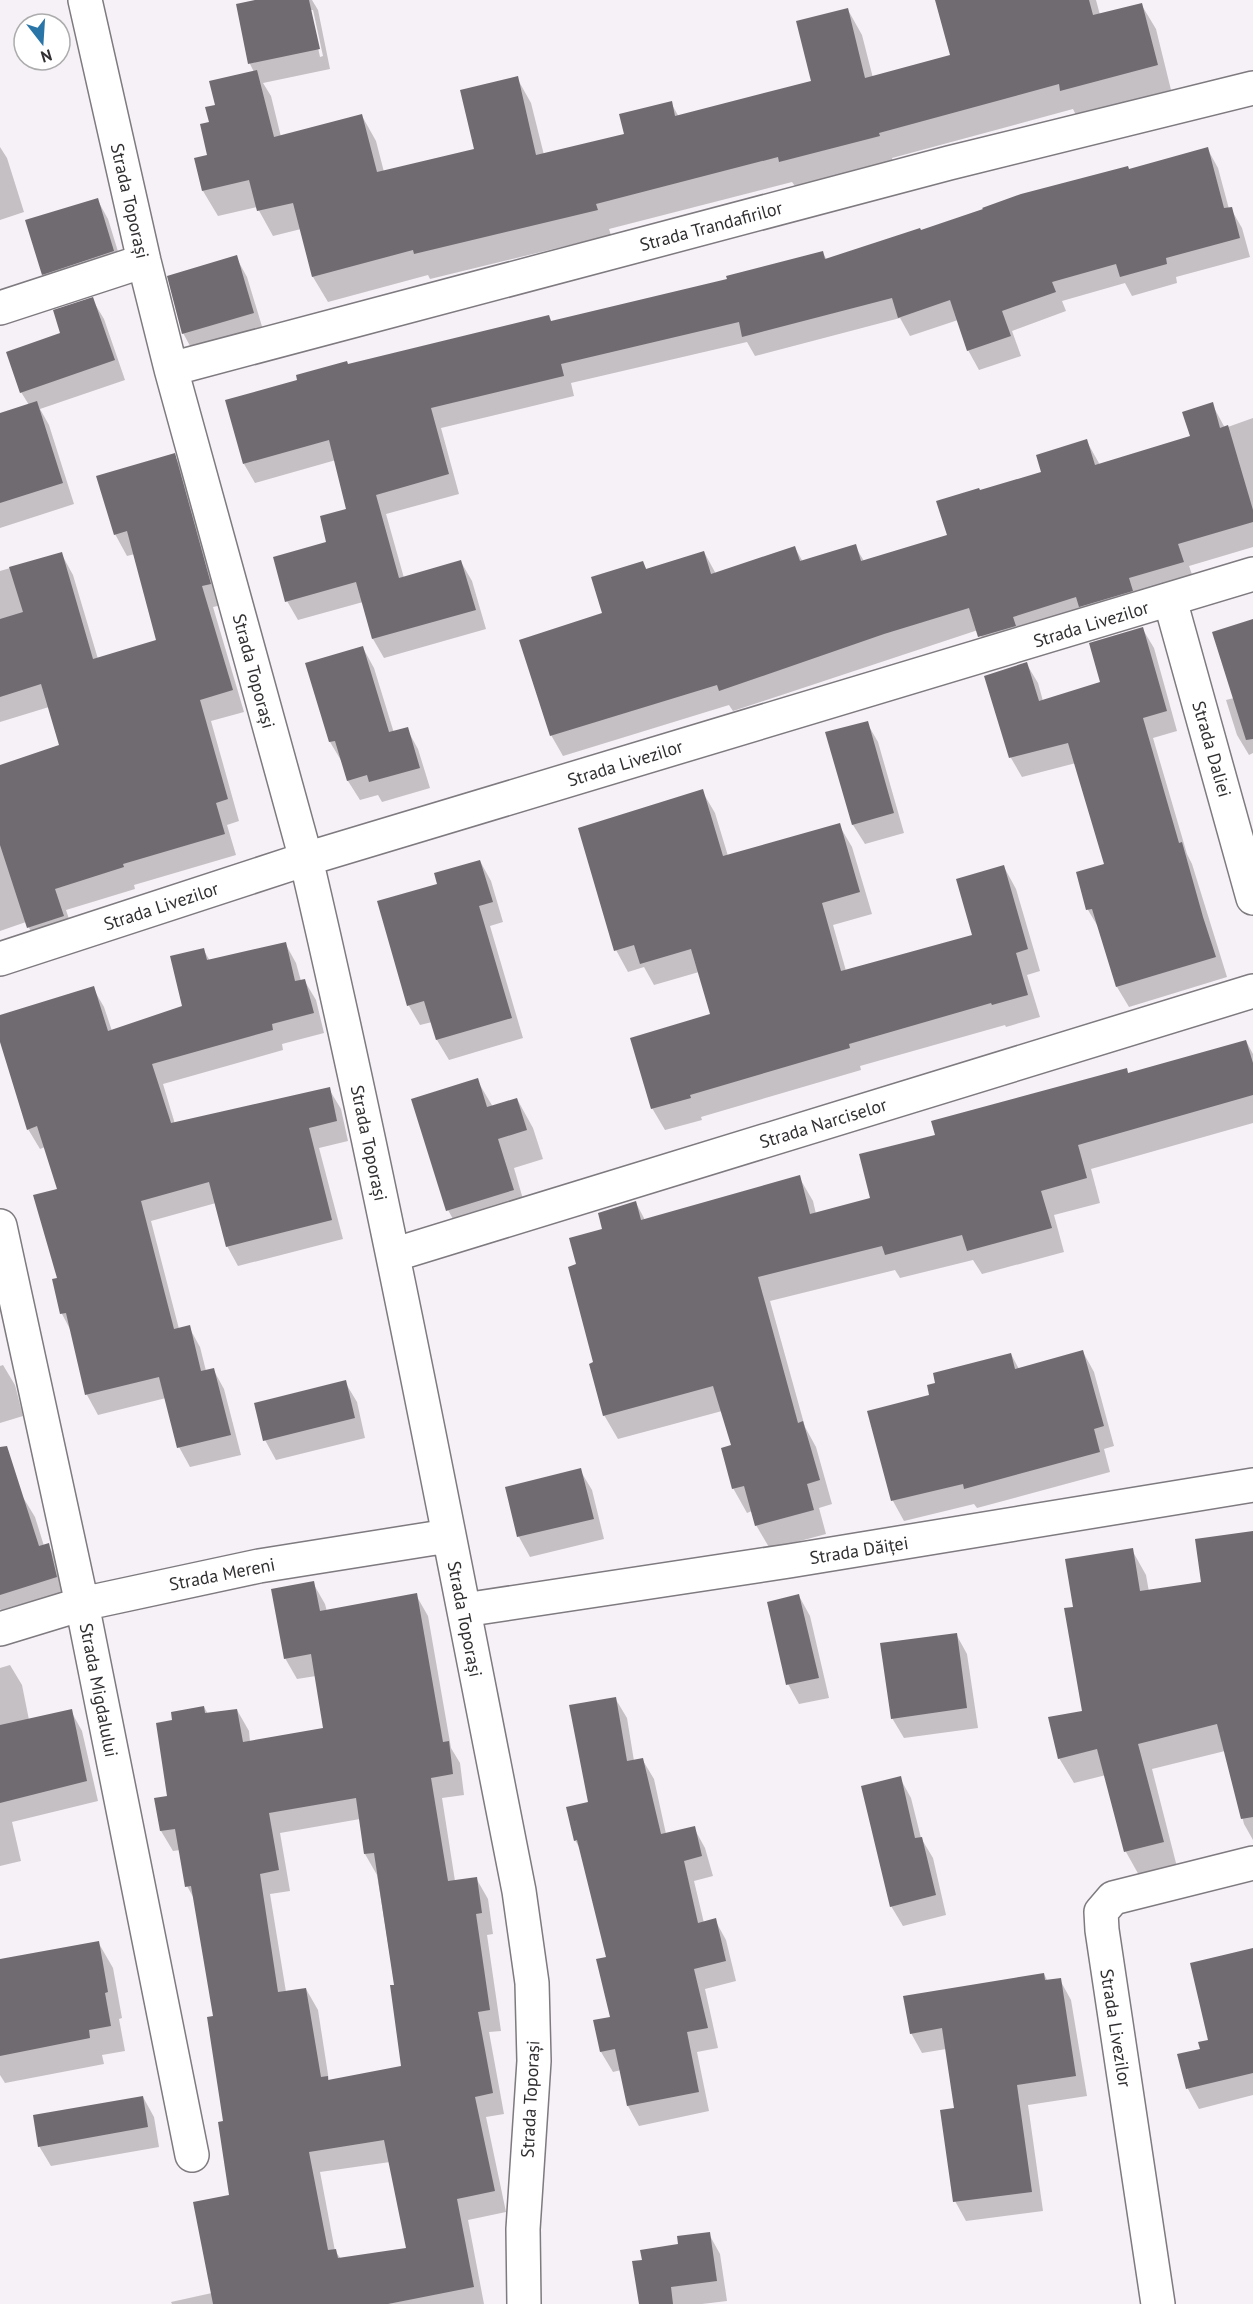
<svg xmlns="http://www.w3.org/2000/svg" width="1253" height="2304" font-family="'PT Sans',sans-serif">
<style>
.shadow{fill:#0003;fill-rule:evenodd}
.building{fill:#6f6b70;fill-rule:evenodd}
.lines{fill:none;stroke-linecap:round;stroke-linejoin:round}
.minor-casing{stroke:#7e7a7f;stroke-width:36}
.minor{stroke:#fff;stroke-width:33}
.labels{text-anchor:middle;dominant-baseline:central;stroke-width:6;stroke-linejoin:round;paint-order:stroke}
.street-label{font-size:18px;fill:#312f31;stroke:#fff}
</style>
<rect width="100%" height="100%" fill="#f5f1f6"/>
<path class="shadow" d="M262,0H312L318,10L330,69L263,83L271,96L281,137L362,116L376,141L384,172L476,150L517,78L531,103L544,155L626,135L671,103L679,117L813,82L848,10L862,35L873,78L952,56L945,0H1096L1100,15L1141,4L1156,29L1171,90L1076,115L1073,109L892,158L893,162L795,186L792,182L609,229L611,235L430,279L428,275L328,302L313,277L301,229L273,236L257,207L218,216L203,191L209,156L210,123L217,106L254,72L250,64L237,5ZM310,10H313L323,56L320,57Z
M0,147L7,158L24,212L0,220Z
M1207,148L1218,168L1229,209H1231L1242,228L1250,257L1176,277L1177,283L1132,296L1125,283L1062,301L1066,311L1012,331L1021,356L979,370L968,350L958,320L910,336L900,318L755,356L747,342L571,383L574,396L441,428L459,494L386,514L404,578L461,562L472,581L486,629L384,658L373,639L363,602L298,620L287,601L328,543L348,510L336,460L255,483L244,464L348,366L552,322L729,280L823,253L827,260Z
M97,199L108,219L124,271L55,294L43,274Z
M236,257L247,277L264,333L194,353L183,333Z
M92,299L104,319L125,380L40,409L49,425L74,504L0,528V415L29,405L21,392L62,334Z
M1212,404L1225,428L1253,418V547L1189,566L1195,583L992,658L978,630L733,711L729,705L563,756L551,735L604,614L642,562L647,570L704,552L716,574L795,548L803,562L855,546L864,561L949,536L979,492L1042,473L1086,440L1100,465L1191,437Z
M174,455L186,476L222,605L213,607L244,712L211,721L239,821L227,825L236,855L134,885L135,889L66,910L75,937L40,949L26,922L0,931V766L61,746L49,707L0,722V571L61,553L73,575L98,659L158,641L135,554L127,556L115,534Z
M1253,621V753L1249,755L1237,735L1226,700L1234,698Z
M1142,628L1154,648L1177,731L1153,738L1187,854L1192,864L1227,977L1129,1007L1117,987L1100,930L1088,910L1078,873L1106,865L1076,763L1022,777L1011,758L986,677L1026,663L1038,683L1043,701L1102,683Z
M363,648L374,668L394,733L407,729L418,749L430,788L382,802L378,795L360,800L348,781L342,762L330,742L307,664Z
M867,723L878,742L904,833L865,844L853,825Z
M702,791L715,813L728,856L839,825L852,847L872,914L833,925L846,971L974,936L1004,867L1016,889L1040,971L1027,975L1040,1017L1006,1027L1005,1025L860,1066L861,1070L701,1117L702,1120L665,1130L652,1108L712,1015L699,972L654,985L644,967L628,972L616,950Z
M480,861L491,881L503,922L490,926L523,1038L449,1060L437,1040L432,1022L420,1025L409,1006L379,902L438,885Z
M285,943L296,963L301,981L304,980L316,1000L324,1033L282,1044L283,1050L163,1084L175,1124L329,1089L341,1109L348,1141L319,1148L343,1239L238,1266L227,1246L216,1203L151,1221L179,1329L189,1327L200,1347L206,1371L213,1369L224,1389L241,1455L190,1467L179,1447L166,1398L98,1415L87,1395L71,1331L62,1314L53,1280L59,1279L58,1190L45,1147L40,1149L28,1129L0,1037V1017L93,988L104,1007L112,1031L184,1007L203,949L210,961Z
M1246,1041L1253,1054V1123L1091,1169L1100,1203L1054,1215L1064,1252L982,1274L973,1260L900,1278L895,1270L770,1301L805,1427L816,1447L832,1504L819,1508L826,1534L770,1549L756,1525L752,1511L747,1513L733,1488V1446L722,1411L618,1439L604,1415L578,1265L604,1231L636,1203L645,1220L799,1177L813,1201L816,1214L872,1200L937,1136L1126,1069L1129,1075Z
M477,1080L493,1107L517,1099L533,1128L543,1159L514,1168L529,1220L464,1239L448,1210Z
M1083,1352L1094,1372L1114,1446L1104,1449L1110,1472L977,1508L974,1504L904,1521L893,1501L869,1412L931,1396L1011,1354L1019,1369Z
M3,1365L15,1385L23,1416L0,1423V1366Z
M345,1382L357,1402L365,1438L276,1460L265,1440Z
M580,1470L592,1490L604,1539L530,1557L519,1537L506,1488Z
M0,1483L21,1494L35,1517L44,1546L48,1545L62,1568L69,1601L7,1621L0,1609Z
M1253,1537V1840L1244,1824L1225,1751L1152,1769L1177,1867L1140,1877L1126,1852L1106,1775L1074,1783L1059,1758L1084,1712L1075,1608L1132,1550L1146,1575L1149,1592L1203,1584Z
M313,1583L325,1604L327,1612L416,1595L428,1616L451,1748L460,1763L464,1795L442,1798L455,1881L476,1878L488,1899L493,1934L487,1935L501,2031L489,2032L504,2114L486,2117L506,2212L468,2220L484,2304H172L171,2302L212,2293L231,2196L214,2018L196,1902L187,1886L180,1850L173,1851L161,1831L169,1797L174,1721L204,1707L208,1714L237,1710L249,1731L250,1742L325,1729L316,1676L297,1679L285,1658ZM360,1819L365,1854L377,1875L395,1986L403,2068L329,2081L318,2010L306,1989L286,1992L270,1894L290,1891L280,1833ZM390,2162L408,2249L341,2259L335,2251L320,2172Z
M799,1596L810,1616L829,1698L799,1704L788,1684Z
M956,1634L967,1654L978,1728L904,1738L892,1718Z
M10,1665L22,1685L29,1720L71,1711L82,1731L98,1801L12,1822L21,1861L0,1866V1668Z
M615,1698L627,1718L634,1761L642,1759L654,1779L666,1834L694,1828L705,1848L713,1876L694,1881L704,1923L715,1920L726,1940L736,1981L705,1989L718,2048L697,2052L709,2111L639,2126L628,2106L621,2070L613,2072L601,2052L611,2018L607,1958L582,1852L575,1840L590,1803Z
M900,1778L911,1798L921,1838L933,1858L946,1915L903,1926L891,1906Z
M98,1942L113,1968L122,2018L119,2019L125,2051L102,2055L104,2064L5,2083L0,2075V1960Z
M1253,1950V2095L1199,2109L1188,2089L1179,2055L1201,2050L1210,2041Z
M1044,1974L1048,1982L1060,1980L1071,2000L1087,2096L1028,2105L1043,2211L966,2221L955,2201L956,2109L946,2049L922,2053L911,2033Z
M143,2097L154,2117L159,2147L51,2166L39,2146Z
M709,2234L720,2254L727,2301L702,2304H640L644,2261Z"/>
<path class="building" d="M255,0H309L320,49L248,64L236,4Z
M935,0H1089L1093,15L1142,3L1158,65L1060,91L1059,84L879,133L880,136L779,162L778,157L596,204L598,210L414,254L413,250L312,277L293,203L257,211L249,180L202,191L194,158L207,155L200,124L209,122L205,107L215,105L209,81L257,70L274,137L362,114L377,172L474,149L460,90L518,76L536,155L624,134L619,114L672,101L675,116L811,81L796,21L848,8L865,78L950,55Z
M1208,147L1224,208L1232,207L1240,238L1166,258L1167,264L1120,277L1116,264L1052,282L1056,292L1002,311L1011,336L967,351L950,300L898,318L892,298L742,337L739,322L561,364L564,376L431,408L449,474L376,495L399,578L461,560L476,610L372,639L356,582L285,602L273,557L326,542L320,516L346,509L329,440L243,464L225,400L297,380L296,375L347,361L348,364L549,315L551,321L727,279L726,276L823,251L825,259L920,228L921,230L983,209L982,208L1021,194L1128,166L1129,169Z
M98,198L114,251L42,275L25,220Z
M237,255L254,313L182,334L167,276Z
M93,297L115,360L20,393L6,352L60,333L53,310Z
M37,401L63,483L0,503V413Z
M1213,402L1220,428L1228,425L1253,510V522L1178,544L1184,562L1129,578L1133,591L1079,607L1076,597L1013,617L1016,626L978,637L969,608L884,634L719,691L717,685L550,736L519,640L602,613L591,577L643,561L646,569L704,551L711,574L795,546L800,561L856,544L861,561L947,535L936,501L979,488L980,490L1041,472L1036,455L1087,439L1095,465L1190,436L1182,412Z
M175,453L211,584L202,586L233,690L200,700L228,799L216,803L225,834L123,864L124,867L55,889L64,916L27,928L0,845V765L59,745L41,684L0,697V619L23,612L9,567L62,552L93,659L156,640L127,531L114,535L96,476Z
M1253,619V739L1246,740L1212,632Z
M1143,627L1167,711L1143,718L1179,843L1182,842L1203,917L1216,957L1116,987L1092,909L1086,910L1076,872L1104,864L1068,743L1009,758L984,676L1027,662L1039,701L1100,682L1089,643Z
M363,646L389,732L408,727L420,768L369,782L367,775L347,781L335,741L329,742L305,663Z
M868,721L894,813L852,825L825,732Z
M703,789L723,856L840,823L860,892L822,903L841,971L972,935L956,879L1004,865L1028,949L1016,953L1028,995L992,1005L991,1003L849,1044L850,1048L690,1095L691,1098L651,1109L630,1038L710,1014L691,949L640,964L634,945L614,951L578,828Z
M480,860L493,902L479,906L512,1018L436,1040L424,1001L407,1006L377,901L437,884L434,873Z
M286,942L295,981L305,979L314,1013L272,1024L273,1030L152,1064L171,1123L330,1087L337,1121L309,1128L332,1220L226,1247L209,1182L141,1201L174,1329L190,1325L201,1371L214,1368L231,1435L177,1448L159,1377L85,1395L66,1313L60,1314L52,1279L57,1278L33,1195L57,1189L37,1126L27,1130L0,1042V1015L94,986L108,1031L182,1006L170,956L204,948L207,960Z
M1246,1040L1253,1063V1095L1078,1145L1087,1178L1041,1191L1052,1228L967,1251L962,1235L885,1255L882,1246L758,1277L798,1423L803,1421L820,1480L807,1484L814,1510L755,1526L744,1486L732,1489L721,1448L731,1445L713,1386L603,1416L589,1364L593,1362L568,1267L576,1264L569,1238L602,1229L598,1213L636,1201L641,1220L800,1175L810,1214L870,1198L859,1154L935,1135L931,1121L1127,1068L1128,1073Z
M478,1078L487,1107L517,1098L527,1130L498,1139L514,1190L446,1211L411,1099Z
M1083,1350L1104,1426L1094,1429L1100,1452L964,1489L963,1484L891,1501L867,1411L929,1395L927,1385L935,1383L933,1373L1011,1353L1015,1369Z
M346,1380L355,1418L263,1441L254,1403Z
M7,1446L39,1546L49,1543L57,1577L0,1595V1447Z
M581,1468L594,1519L517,1537L505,1487Z
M1253,1531V1817L1241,1819L1217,1724L1138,1744L1164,1842L1124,1852L1097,1749L1058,1759L1048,1717L1082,1711L1064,1608L1073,1607L1065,1559L1133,1548L1140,1591L1201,1582L1195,1539Z
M314,1581L320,1611L417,1593L443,1742L449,1741L453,1774L431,1778L448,1881L477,1877L482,1913L476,1914L490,2010L478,2012L493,2093L475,2097L495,2191L457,2199L474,2287L388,2304H213L193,2202L229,2195L218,2122L223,2121L207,2017L213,2016L191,1886L185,1887L175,1829L160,1831L154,1798L167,1796L156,1723L172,1720L171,1712L204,1706L205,1713L237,1709L243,1742L323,1728L311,1654L284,1659L271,1589ZM356,1798L364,1854L374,1853L394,1985H390L401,2066L328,2080V2076L321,2077L306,1988L278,1992L260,1874L279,1870L269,1813ZM384,2140L406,2248L338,2258L336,2249L328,2250L309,2152Z
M799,1594L819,1678L786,1685L767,1602Z
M957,1633L967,1708L891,1719L880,1643Z
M616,1697L627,1761L643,1758L661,1834L695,1826L702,1856L684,1861L698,1923L716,1918L726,1961L694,1969L708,2028L687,2032L699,2092L627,2106L615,2049L600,2052L593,2020L610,2017L596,1959L606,1957L577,1840L574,1841L566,1807L588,1802L569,1705Z
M72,1709L87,1781L0,1803V1725Z
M901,1776L915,1838L922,1837L936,1895L890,1907L861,1786Z
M99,1941L108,1992L105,1993L111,2026L89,2030L90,2038L0,2056V1959Z
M1253,1948V2073L1186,2089L1177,2054L1200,2049L1198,2042L1208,2040L1190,1963Z
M1044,1973L1045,1980L1061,1978L1076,2076L1017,2085L1032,2192L953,2202L940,2110L954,2108L942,2028L910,2034L903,1996Z
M143,2096L148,2127L38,2147L33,2115Z
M710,2232L717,2281L671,2287L673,2304H639L632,2261L642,2260L640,2250L678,2244L677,2236Z"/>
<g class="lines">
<g class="minor-casing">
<path id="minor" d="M85,0L144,261L171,369L306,859C386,1201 451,1547 519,1891L532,1983L534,2061L523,2229L524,2304
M0,308L144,261
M171,369L949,163L1253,88
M1170,600L1253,898
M0,959L306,859L1253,574
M0,1226L82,1604L192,2155
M393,1255L1253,991
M464,1610L789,1561L1253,1485
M0,1629L82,1604L259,1566L448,1536
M1158,2304L1102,1930L1101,1912L1113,1898L1253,1863"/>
</g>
<use href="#minor" class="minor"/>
</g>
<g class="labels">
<g class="street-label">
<text transform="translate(130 201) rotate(77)">Strada Toporași</text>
<text transform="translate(711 226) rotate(-15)">Strada Trandafirilor</text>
<text transform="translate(1091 624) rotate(-17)">Strada Livezilor</text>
<text transform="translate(254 671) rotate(75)">Strada Toporași</text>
<text transform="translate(1212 749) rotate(74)">Strada Daliei</text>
<text transform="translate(625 763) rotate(-17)">Strada Livezilor</text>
<text transform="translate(161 906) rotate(-18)">Strada Livezilor</text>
<text transform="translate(823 1123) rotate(-17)">Strada Narciselor</text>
<text transform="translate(369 1143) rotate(78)">Strada Toporași</text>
<text transform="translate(859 1550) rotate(-9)">Strada Dăiței</text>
<text transform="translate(222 1574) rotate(-11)">Strada Mereni</text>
<text transform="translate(465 1619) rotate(79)">Strada Toporași</text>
<text transform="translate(99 1690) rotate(79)">Strada Migdalului</text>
<text transform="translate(1116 2028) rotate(81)">Strada Livezilor</text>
<text transform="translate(530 2099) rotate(-87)">Strada Toporași</text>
</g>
</g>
<g transform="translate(42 42) rotate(163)"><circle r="28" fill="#ffffff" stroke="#adacad" stroke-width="1.5"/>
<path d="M0-4.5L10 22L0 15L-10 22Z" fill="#2a75a8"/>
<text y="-9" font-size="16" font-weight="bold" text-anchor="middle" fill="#312f31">N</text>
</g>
</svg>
